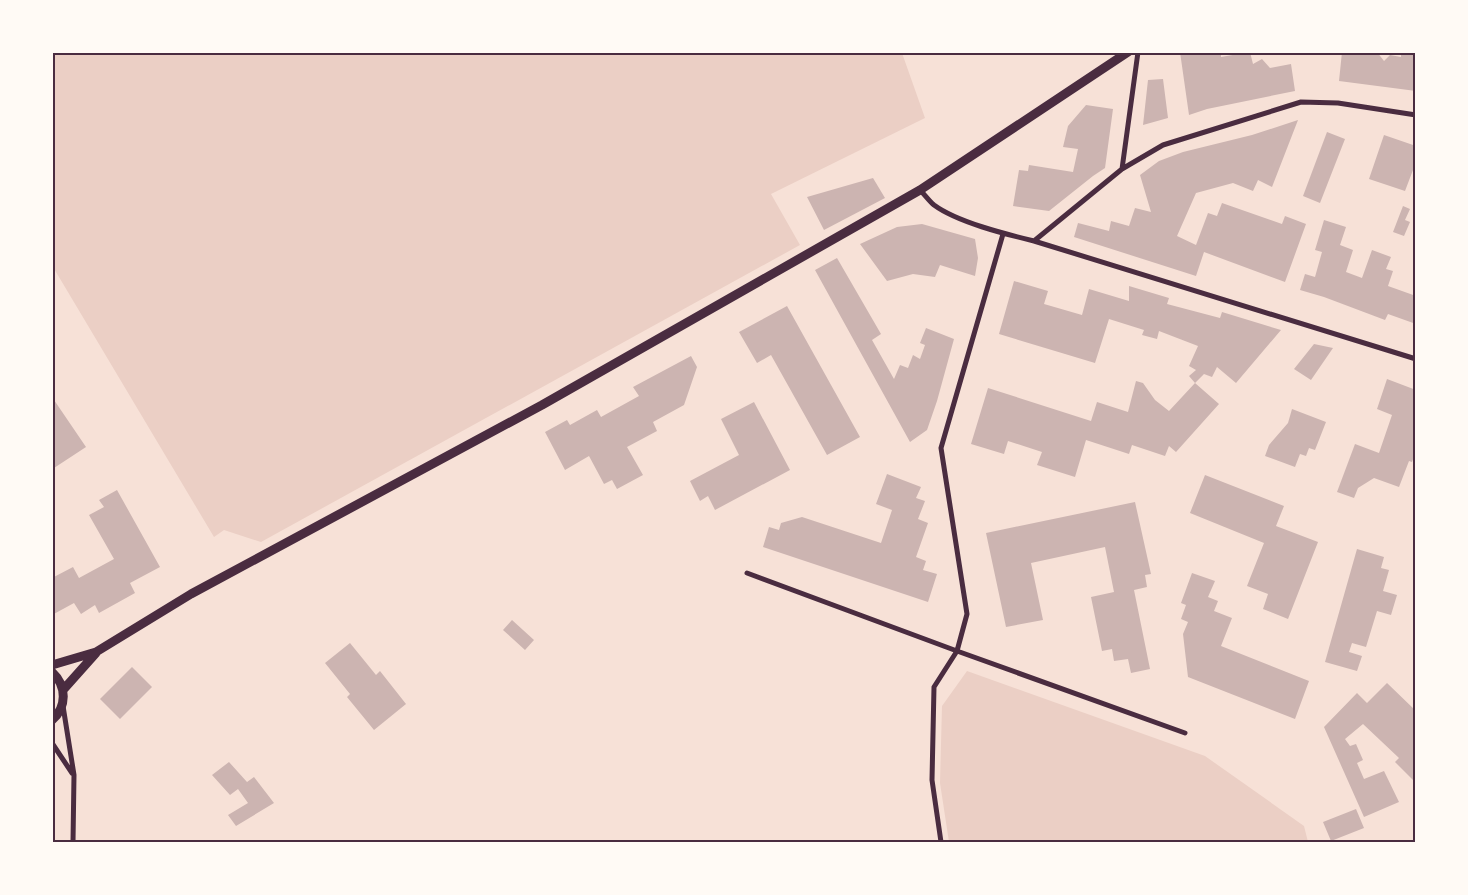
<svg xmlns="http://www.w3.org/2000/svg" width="1468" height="895" font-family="Helvetica,sans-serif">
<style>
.green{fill:#ebcfc5}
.building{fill:#ccb4b1}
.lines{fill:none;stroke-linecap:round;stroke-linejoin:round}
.minor{stroke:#4a2c40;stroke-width:5}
.tertiary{stroke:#4a2c40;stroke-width:9}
.neatline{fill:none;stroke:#4a2c40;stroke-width:2}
</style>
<rect width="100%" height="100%" fill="#f7e1d7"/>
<path class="green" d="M53,52L902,53L925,118L771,194L800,245L261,542L224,530L214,537L53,267Z
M967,671L1205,756L1304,826L1308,842H949L940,783L942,706Z"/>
<path class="building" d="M1180,52H1221V57L1250,52L1253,64L1262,59L1270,68L1291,64L1295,91L1207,109L1189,115Z
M1342,52H1377L1384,61L1390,55L1401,57V52H1416V91L1339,81Z
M1163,79L1168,118L1143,125L1148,80Z
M1086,105L1113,109L1105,168L1093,176L1049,211L1013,206L1019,170L1028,171L1029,165L1073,172L1078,149L1063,147L1068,126Z
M1298,120L1272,187L1258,180L1253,191L1233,183L1196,193L1177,236L1196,245L1208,213L1217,216L1222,203L1282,224L1285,216L1306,224L1285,282L1204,252L1196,276L1074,237L1078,223L1109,231L1111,221L1129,226L1135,208L1151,212L1140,175L1159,161L1183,152L1252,135Z
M1327,132L1345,139L1320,203L1303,196Z
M1384,135L1416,146V162L1405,191L1369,179Z
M873,178L885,198L824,230L807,197Z
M1403,206L1410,209L1405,220L1410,222L1404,236L1393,232Z
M1324,220L1346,227L1340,245L1353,250L1346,272L1362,278L1372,250L1391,257L1386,269L1393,271L1388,286L1416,296V324L1388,314L1385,320L1324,297L1300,290L1305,274L1315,277L1322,252L1315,250Z
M922,224L975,239L978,258L975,276L940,265L935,277L913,274L887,281L860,244L897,227Z
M837,258L881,334L872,340L894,379L900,365L908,368L913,355L920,359L925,345L920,343L926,328L954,339L937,401L927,430L910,442L815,270Z
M1014,281L1048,291L1044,304L1082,315L1089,289L1129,301V286L1169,298L1167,304L1220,318L1222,312L1281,330L1236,383L1217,367L1212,377L1204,374L1195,383L1219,404L1176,452L1169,446L1165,456L1132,445L1129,454L1086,440L1075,477L1037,465L1042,452L1008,441L1004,454L971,444L988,388L1091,421L1097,402L1128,412L1136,381L1143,383L1155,400L1169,411L1195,383L1189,376L1196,370L1189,366L1198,346L1159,331L1157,339L1142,335L1144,330L1109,319L1095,363L999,334Z
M787,306L860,437L827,455L771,355L757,363L739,332Z
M1314,344L1333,348L1311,380L1294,369Z
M691,356L697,367L684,405L653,422L657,431L627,447L643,475L617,489L612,480L604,484L589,456L565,470L545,432L567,420L570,425L597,410L601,417L639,396L633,387Z
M1387,379L1416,390V451L1412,462L1409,461L1399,487L1374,478L1358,488L1354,498L1337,492L1355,444L1379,453L1392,415L1377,409Z
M52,397L86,447L54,468L52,466Z
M754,402L790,470L715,510L708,496L700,501L690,481L739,455L721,419Z
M1292,409L1326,422L1315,450L1309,448L1306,456L1300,454L1295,467L1265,456L1269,445L1288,423Z
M887,474L921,487L916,498L925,501L918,519L928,523L916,557L926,561L923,570L937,574L928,602L763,547L769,527L779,530L781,523L802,517L881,543L892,510L876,504Z
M1205,475L1284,506L1276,526L1318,542L1288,619L1263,609L1268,594L1247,586L1264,543L1190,513Z
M117,490L160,567L130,583L135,593L99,613L95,605L81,614L74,603L52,615V578L73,567L79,578L114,559L89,515L104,507L99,500Z
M1135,502L1151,574L1145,575L1147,587L1134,590L1150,669L1131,673L1128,659L1114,661L1112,649L1102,651L1091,597L1114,592L1105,547L1031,563L1043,620L1006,627L986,533Z
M1357,549L1384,557L1381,568L1389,570L1383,591L1397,595L1391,615L1377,611L1366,647L1352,643L1349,652L1362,656L1357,671L1325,662Z
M1192,573L1215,581L1208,597L1218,601L1214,611L1232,618L1221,646L1309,681L1295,719L1188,677L1183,634L1188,622L1181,619L1186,605L1181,603Z
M512,620L534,640L525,650L503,630Z
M350,643L376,675L380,671L406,704L374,730L347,697L350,694L325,663Z
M132,667L152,687L120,719L100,699Z
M1387,683L1416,711V783L1395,762L1399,758L1363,724L1345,739L1350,746L1356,744L1363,760L1357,763L1364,779L1384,771L1399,802L1364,817L1324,727L1357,693L1367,703Z
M229,762L247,782L254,777L274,803L236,826L228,815L248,803L238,789L230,795L212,775Z
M1356,809L1364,828L1331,841L1323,822Z"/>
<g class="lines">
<path class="minor" d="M1122,169L1138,52
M920,190C925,195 929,201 934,205C957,222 1005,234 1034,241L1416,359
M1034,241L1122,169L1163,145L1301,102L1338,103L1416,115
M747,573L957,651L1185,733
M63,706L74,775L73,842
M52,743L72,773
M941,842L932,780L934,687L957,651L967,614L941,448L1003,234"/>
<path class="tertiary" d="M52,665L96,652L191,594L542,405L920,190L1128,52
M52,672C67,686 67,707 52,720
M63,690L96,653"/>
</g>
<rect width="1468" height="895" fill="none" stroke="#fffaf5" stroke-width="108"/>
<rect x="54" y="54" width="1360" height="787" class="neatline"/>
</svg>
